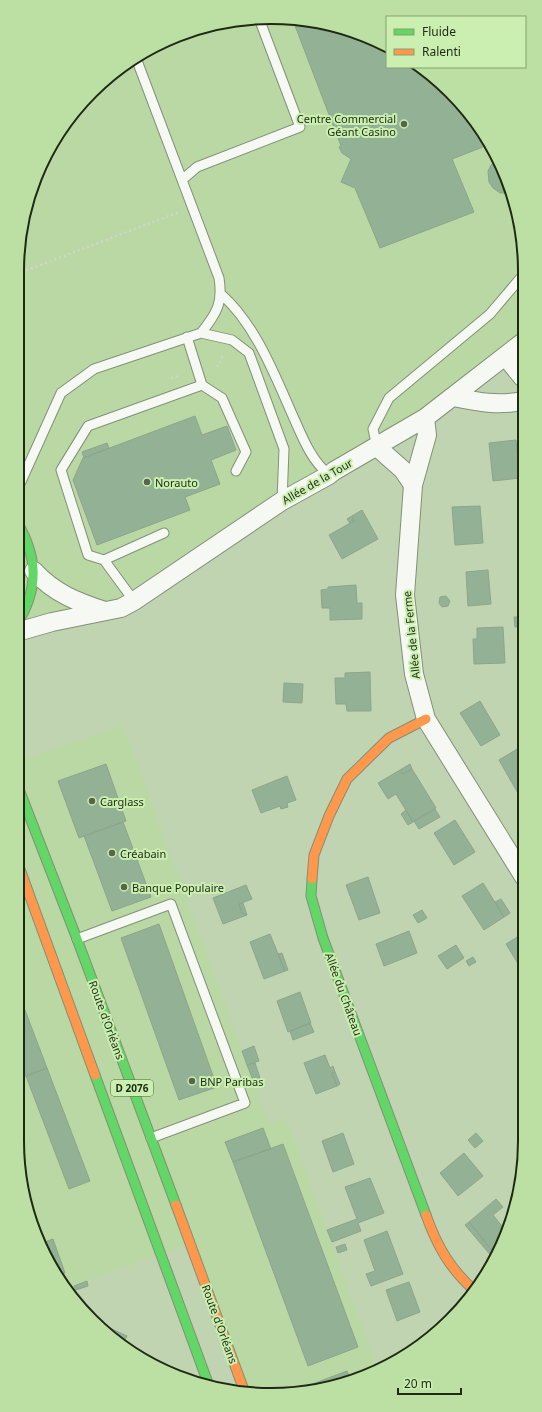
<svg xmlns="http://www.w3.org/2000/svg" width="542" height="1412" font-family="'Noto Sans',sans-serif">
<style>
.built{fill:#b9d8a3}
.building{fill:#93b295;stroke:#8ea48c}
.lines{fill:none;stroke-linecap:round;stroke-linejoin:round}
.lane-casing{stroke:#829177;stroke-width:11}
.street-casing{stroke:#829177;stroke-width:20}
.fast-casing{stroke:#829177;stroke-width:11}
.slow-casing{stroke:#829177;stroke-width:11}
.path{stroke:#cfd5ca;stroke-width:2.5;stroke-dasharray:2 3;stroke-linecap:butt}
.lane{stroke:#f6f9f3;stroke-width:9}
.street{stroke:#f6f9f3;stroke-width:18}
.fast{stroke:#63d668;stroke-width:9}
.slow{stroke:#ff974d;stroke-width:9}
.poi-dot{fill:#57664b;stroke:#caefb0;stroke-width:1.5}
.labels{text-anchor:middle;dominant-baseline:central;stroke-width:4;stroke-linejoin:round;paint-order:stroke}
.shield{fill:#caefb0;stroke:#526642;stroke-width:1}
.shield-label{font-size:10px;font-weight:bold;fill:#1e2b13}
.poi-label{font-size:11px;fill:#1e2b13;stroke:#caefb0;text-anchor:start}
.street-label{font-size:11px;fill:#1e2b13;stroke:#caefb0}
.rim{fill:none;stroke:#1e2b13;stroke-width:2}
</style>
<rect width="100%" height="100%" fill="#c0d4b2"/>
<path class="built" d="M238,19L337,26L387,48V67H420L462,104L506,174L523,238V342L425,418L134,601L17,632V271L26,205L70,116L144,51Z
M123,725L269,1124L286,1118L377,1367L321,1390L245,1393L190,1243L68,1288L31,1223L17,1141V762Z"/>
<path class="building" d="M294,23L337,26L387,48V67H420L462,104L488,145L452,159L474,212L380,248L355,188L341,182L351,159L342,153L339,147L341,146Z
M497,160L506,174L511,193H500L493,188L489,182L488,171L491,165Z
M195,416L202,435L227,426L236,450L211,460L220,484L185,497L190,510L97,545L73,480L83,458Z
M516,440L520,478L493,481L489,443Z
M107,443L109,448L84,458L82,452Z
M480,506L483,543L455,545L452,507Z
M362,510L378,539L342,559L329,535L354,521L352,516Z
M352,516L354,521L350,523L347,519Z
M488,570L491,604L468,606L466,572Z
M356,585L357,603H362V619L330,620V608H322L321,590L328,589V587Z
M446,596L450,601L448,606L442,607L439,603L440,597Z
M514,617H524V626L515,627Z
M503,627L505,663L474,664L473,639H477V628Z
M370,672L371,711H347L346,704H336L335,678H345V673Z
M284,683L303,684L302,703L283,702Z
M480,701L500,735L481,746L460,713Z
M524,745V792L519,795L499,760Z
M106,764L126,821L79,838L58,781Z
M410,764L412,769L403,774L400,770Z
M412,769L436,808L413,822L396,794L388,799L378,783L400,770L403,774Z
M287,776L296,800L287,803L288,807L281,809L280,806L261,813L252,790Z
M435,809L440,817L419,829L414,821Z
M406,810L413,822L408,825L401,814Z
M455,820L475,852L454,865L434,833Z
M123,822L151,897L112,911L84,836Z
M368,877L380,913L359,920L346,885Z
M483,883L504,917L484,930L462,896Z
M246,885L252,899L239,904L242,913L247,915L223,924L213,898Z
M501,899L510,913L504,917L495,902Z
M243,903L247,915L242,913L239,904Z
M422,910L427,918L418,923L413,915Z
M159,924L217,1087L179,1100L121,938Z
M409,931L417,953L384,966L376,944Z
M524,933L525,975L506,944Z
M270,934L285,971L264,979L250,942Z
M456,945L464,958L447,969L438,956Z
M282,953L288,970L285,971L278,954Z
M473,957L476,962L469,966L466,961Z
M17,989L47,1068L17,1079Z
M300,992L311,1023L288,1032L277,1001Z
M310,1023L314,1032L293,1040L290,1031Z
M254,1046L259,1061L247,1065L242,1051Z
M325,1055L330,1068L333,1066L335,1072L332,1073L337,1086L316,1094L304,1063Z
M255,1063L260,1078L253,1080L247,1065Z
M47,1068L90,1181L69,1189L26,1076Z
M335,1072L340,1084L337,1086L332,1073Z
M263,1128L271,1149L233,1162L225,1142Z
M343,1133L354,1164L333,1172L322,1141Z
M476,1133L483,1141L475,1148L468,1140Z
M283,1144L358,1347L308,1366L233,1162Z
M464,1153L483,1176L458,1196L440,1173Z
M370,1178L384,1213L358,1223L361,1231L332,1242L327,1230L357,1219L345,1187Z
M496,1199L503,1207L493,1215L505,1230L494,1253L469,1222Z
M469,1222L494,1253L492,1257L465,1225Z
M387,1231L403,1274L371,1286L366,1274L375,1271L364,1240Z
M53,1239L65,1273L61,1275L42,1243Z
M345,1244L347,1250L338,1253L336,1247Z
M87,1281L88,1286L76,1290L74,1286Z
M409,1282L420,1312L397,1321L386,1290Z
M97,1322L127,1336L123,1344Z
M347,1371L350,1378L321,1390L303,1391L302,1388Z"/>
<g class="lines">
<g class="lane-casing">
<path id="lane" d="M136,58L219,278C223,303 217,313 201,333
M183,179L197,167L300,127L260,21
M221,294C255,324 274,373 292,414C302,436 310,459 329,475
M202,385L222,398L246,452L236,471
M377,447L373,429L389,398L490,314L523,275
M17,499L20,484L61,393L94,369L201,333L232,340L249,353L284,449L282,501
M164,533L104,560L88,555L61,470L88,426L202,385L187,337
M104,560L134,601
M77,939L171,904L245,1103L151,1138"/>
</g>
<g class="street-casing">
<path id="street" d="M505,356L523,378
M453,397C478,402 497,406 523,401
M425,418L427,435L413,485L405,595L414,674L426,719L524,877
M377,447L403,470L413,485
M34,571C54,593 77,602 105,611
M17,632L52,622L121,608L134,601L282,501L329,475L334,471L425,418L523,342"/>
</g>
<g class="fast-casing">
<path id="fast" d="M17,522C38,557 39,589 17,624
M17,784L77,939L176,1205
M312,879L311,896L323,938L426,1215
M95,1075L208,1383"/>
</g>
<g class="slow-casing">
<path id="slow" d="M17,861L95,1075
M312,879L314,855L329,816L347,779L389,738L426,719
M176,1205L245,1393
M426,1215C437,1246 450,1269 475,1291"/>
</g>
<path class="path" d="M17,274L179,212
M217,367L224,354
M171,378L178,376"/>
<use href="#lane" class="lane"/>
<use href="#street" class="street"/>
<use href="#fast" class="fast"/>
<use href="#slow" class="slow"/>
</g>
<g class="poi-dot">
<circle cx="404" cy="124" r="4"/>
<circle cx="147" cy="482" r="4"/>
<circle cx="92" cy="801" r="4"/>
<circle cx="112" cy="853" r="4"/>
<circle cx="124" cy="887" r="4"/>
<circle cx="192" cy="1081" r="4"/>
</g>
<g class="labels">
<rect class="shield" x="111" y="1080" width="42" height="16" rx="3"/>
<g class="shield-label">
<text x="132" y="1088">D 2076</text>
</g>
<g class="poi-label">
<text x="396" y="118" text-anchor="end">Centre Commercial<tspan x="396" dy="13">Géant Casino</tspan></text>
<text x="155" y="482">Norauto</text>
<text x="100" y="801">Carglass</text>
<text x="120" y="853">Créabain</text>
<text x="132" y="887">Banque Populaire</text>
<text x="200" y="1081">BNP Paribas</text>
</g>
<g class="street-label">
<text transform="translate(317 481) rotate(-30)">Allée de la Tour</text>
<text transform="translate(411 635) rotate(-96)">Allée de la Ferme</text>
<text transform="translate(344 994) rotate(70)">Allée du Château</text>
<text transform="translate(107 1020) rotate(70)">Route d'Orléans</text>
<text transform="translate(220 1324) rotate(70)">Route d'Orléans</text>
</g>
</g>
<path d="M0 0H542V1412H0ZM271 24H271A247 247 0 0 1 518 271V1141A247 247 0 0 1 271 1388H271A247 247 0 0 1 24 1141V271A247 247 0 0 1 271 24Z" fill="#bcdfa3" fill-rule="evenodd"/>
<path class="rim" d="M271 24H271A247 247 0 0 1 518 271V1141A247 247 0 0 1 271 1388H271A247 247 0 0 1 24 1141V271A247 247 0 0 1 271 24Z"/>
<rect x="386" y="16" width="140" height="52" fill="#caefb0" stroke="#85a171"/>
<rect x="394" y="29" width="20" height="6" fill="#63d668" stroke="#85a171"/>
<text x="422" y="36" font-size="12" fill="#1e2b13">Fluide</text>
<rect x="394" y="49" width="20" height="6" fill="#ff974d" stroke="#85a171"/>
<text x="422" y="56" font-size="12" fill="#1e2b13">Ralenti</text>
<path d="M398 1388v6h63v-6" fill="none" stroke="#1e2b13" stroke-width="2"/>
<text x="404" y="1388" font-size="12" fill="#1e2b13" stroke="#caefb0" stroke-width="3" paint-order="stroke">20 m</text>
</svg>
